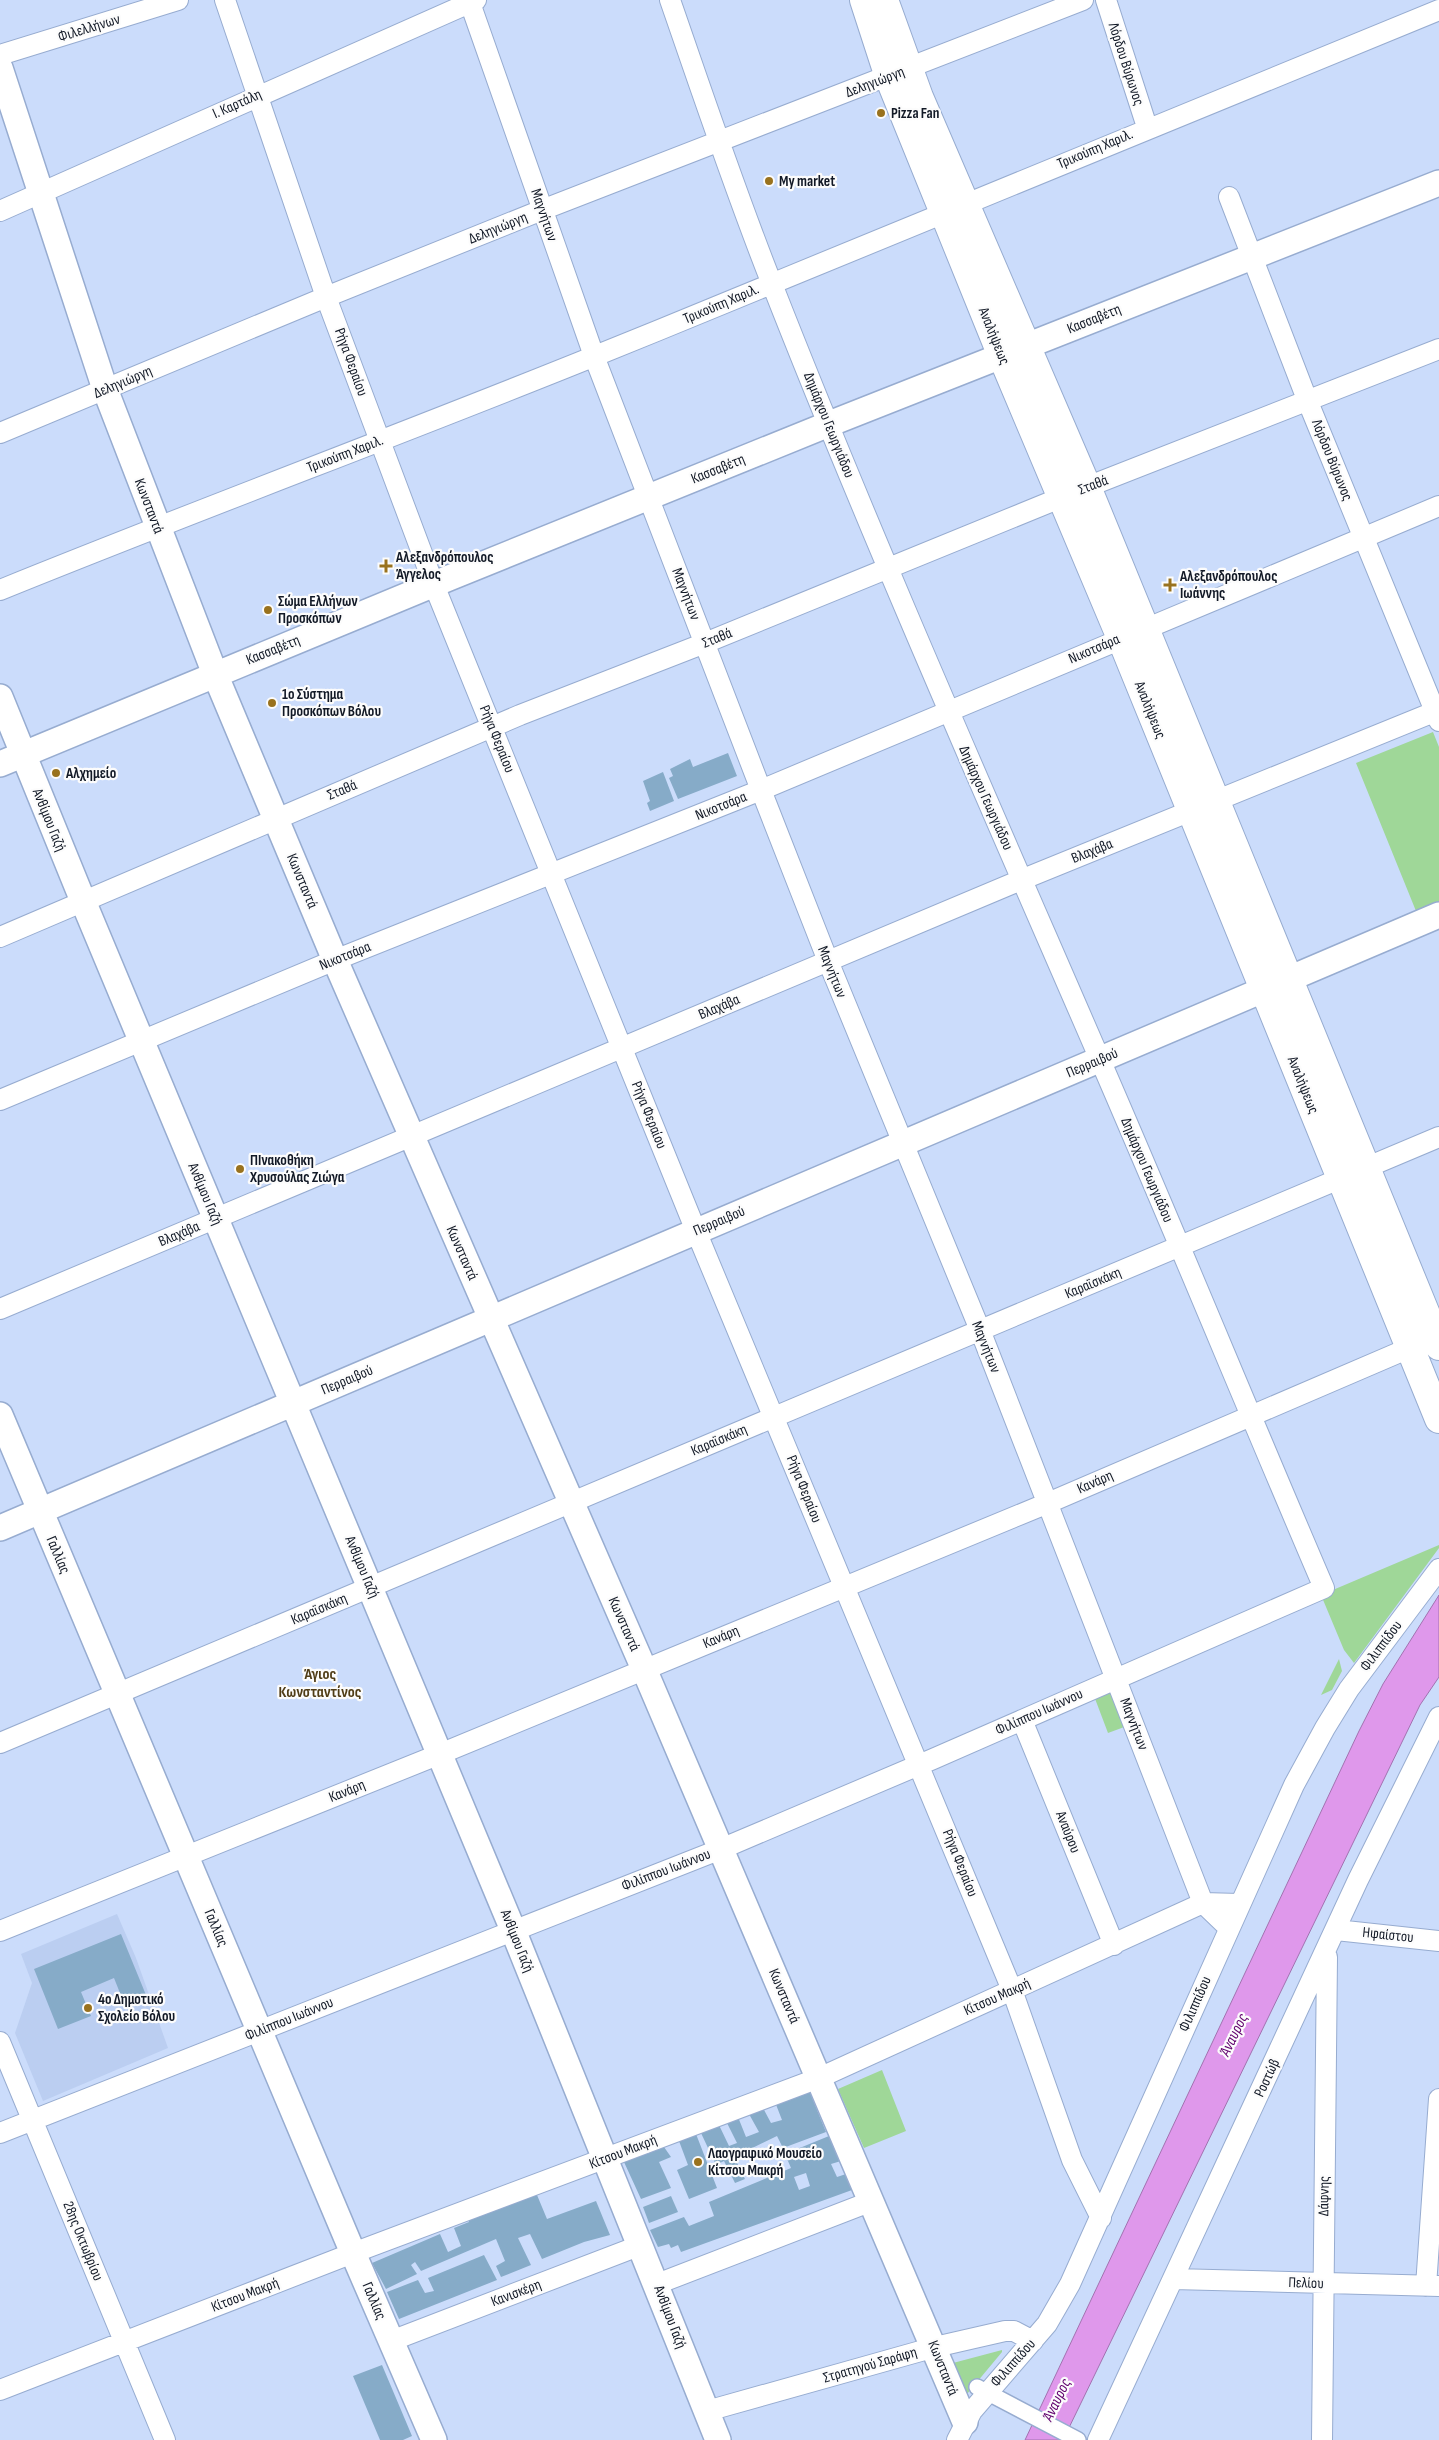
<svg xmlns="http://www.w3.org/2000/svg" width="1439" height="2440" font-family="'Sofia Sans Condensed',sans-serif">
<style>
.built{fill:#bbcef1}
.green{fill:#9fd798}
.water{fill:#df98eb;stroke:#a272b0}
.building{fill:#86abc8;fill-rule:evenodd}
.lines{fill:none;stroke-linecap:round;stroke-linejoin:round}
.pedestrian-casing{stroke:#97acd0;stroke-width:18}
.minor-casing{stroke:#97acd0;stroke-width:22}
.tertiary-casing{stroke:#97acd0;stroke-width:28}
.secondary-casing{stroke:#97acd0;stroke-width:30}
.pedestrian{stroke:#fff;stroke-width:15}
.minor{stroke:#fff;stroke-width:20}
.tertiary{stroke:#fff;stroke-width:25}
.secondary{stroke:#fff;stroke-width:28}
.poi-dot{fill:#99721e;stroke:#fcfcfc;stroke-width:2}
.labels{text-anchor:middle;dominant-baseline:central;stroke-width:4.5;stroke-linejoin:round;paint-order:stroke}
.street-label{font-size:15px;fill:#121926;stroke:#fcfcfc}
.poi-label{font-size:15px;font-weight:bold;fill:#121926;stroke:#fcfcfc;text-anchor:start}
.neighbourhood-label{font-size:16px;font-weight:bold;fill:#503d17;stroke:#fcfcfc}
.water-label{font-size:16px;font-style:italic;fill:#61026e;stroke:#fcfcfc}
</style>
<rect width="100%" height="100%" fill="#cbdcfb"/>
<path class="built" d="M117,1914L136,1958L168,2048L43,2101L15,2033L32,1983L21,1954Z"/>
<path class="green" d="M1433,732L1439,747V907L1418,916L1356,763Z
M1439,1545V1548L1354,1663L1344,1650L1321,1595Z
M1339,1659L1342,1671L1332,1690L1321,1695Z
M1113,1689L1127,1726L1108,1733L1094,1696Z
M882,2070L906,2131L864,2148L838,2089Z
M1002,2350V2352L967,2394L953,2363Z"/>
<path class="water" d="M1439,1595V1677L1420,1705L1063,2440H1025L1359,1731L1383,1684Z"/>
<path class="building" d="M728,753L737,776L678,799L669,778L673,776L670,769L690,759L693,767Z
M663,772L674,801L650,811L647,803L650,801L643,781Z
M121,1934L146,1995L124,2003L114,1978L81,1992L91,2016L58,2029L34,1969Z
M809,2090L826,2132L783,2148L777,2136L734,2157L745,2179L735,2183L724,2161L716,2165L701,2133L719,2125L729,2146L737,2143L727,2123L738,2117L746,2137L759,2132L749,2114L763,2108L771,2123L782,2120L775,2102Z
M696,2134L717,2188L689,2199L677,2170L688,2165L679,2141Z
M829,2136L841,2161L831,2164L837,2177L846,2174L852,2190L681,2252L678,2245L671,2248L669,2244L658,2247L650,2230L684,2217L689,2226L714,2216L709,2202L791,2168L785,2154ZM806,2173L810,2186L799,2190L794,2177Z
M664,2147L671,2157L659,2162L671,2188L641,2199L624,2162Z
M537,2195L547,2219L596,2201L610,2235L584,2242L542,2259L530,2234L518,2238L531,2265L501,2277L496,2266L505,2261L496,2239L421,2271L415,2262L411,2265L417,2274L386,2289L372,2263L440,2234L448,2252L461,2246L454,2228L469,2222L468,2219Z
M671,2196L678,2212L649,2223L643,2207Z
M484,2255L497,2280L399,2319L387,2292L418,2280L425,2293L434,2291L428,2278Z
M382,2365L412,2436L403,2440H380L353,2376Z"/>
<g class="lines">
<g class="pedestrian-casing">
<path id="pedestrian" d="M977,2387L1078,2440"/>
</g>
<g class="minor-casing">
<path id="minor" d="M225,0L326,297L434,585L696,1231L1012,1990L1072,2160L1101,2218
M469,0L594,356L761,790L828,961L980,1330L1203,1903L1229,1928
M1106,0L1147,127
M0,55L178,0
M1229,197L1308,402L1439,721
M0,211L476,0
M0,433L326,297L542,210L1083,0
M0,590C197,510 397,436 595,356C877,242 1157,123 1439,10
M0,937L520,715L705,643L1087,487L1439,349
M0,1100L335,960L761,790L1439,506
M0,1309L1021,880L1439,710
M1022,1720L1114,1945
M0,1743L1439,1137
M1336,1930L1439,1941
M0,1931L440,1754L1048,1503L1421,1343
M0,2042L165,2440
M0,2133L721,1849L933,1759L1324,1588C1248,1411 1175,1232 1098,1055C987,799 874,544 772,284C735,191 703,95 670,0
M1173,2279L1439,2286
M657,2284L872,2201
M1426,2286L1439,2099
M391,2341L641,2245
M0,2390L353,2253L819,2078L1203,1903L1239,1904
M707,2411L935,2347L1005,2331H1014L1033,2341
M957,2440L972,2411L1047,2324L1070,2284L1294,1785L1325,1728L1349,1689L1439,1569
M1098,2440L1358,1880L1439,1717
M1322,2440L1327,1957"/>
</g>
<g class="tertiary-casing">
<path id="tertiary" d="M0,68L105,389L215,674L335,960L644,1669L965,2422
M0,697L83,901L513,1930L718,2440
M0,764L449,578L829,424L1439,183
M0,1415L353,2253L434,2440
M0,1528L1439,915"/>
</g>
<g class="secondary-casing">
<path id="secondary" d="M864,0L889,77L1002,356L1121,638L1439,1419
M884,0L919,97L1087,487L1439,1346"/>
</g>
<use href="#pedestrian" class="pedestrian"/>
<use href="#minor" class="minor"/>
<use href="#tertiary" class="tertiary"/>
<use href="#secondary" class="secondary"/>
</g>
<g class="poi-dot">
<circle cx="881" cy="113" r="5"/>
<circle cx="769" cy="181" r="5"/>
<path d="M383.5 558.5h5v5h5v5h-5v5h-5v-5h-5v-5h5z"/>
<path d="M1167.5 577.5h5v5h5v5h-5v5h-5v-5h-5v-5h5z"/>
<circle cx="268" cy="610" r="5"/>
<circle cx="272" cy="703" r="5"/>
<circle cx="56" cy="773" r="5"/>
<circle cx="240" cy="1169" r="5"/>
<circle cx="88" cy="2008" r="5"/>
<circle cx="698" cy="2162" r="5"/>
</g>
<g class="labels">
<g class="street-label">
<text transform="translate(89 28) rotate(-17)">Φιλελλήνων</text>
<text transform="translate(1126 64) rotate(72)">Λόρδου Βύρωνος</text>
<text transform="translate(875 82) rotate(-21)">Δεληγιώργη</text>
<text transform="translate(237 104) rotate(-24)">Ι. Καρτάλη</text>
<text transform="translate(1095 149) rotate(-23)">Τρικούπη Χαριλ.</text>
<text transform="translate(544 215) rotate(71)">Μαγνήτων</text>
<text transform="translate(498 228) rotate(-22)">Δεληγιώργη</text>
<text transform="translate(721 304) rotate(-23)">Τρικούπη Χαριλ.</text>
<text transform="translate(1094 319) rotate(-22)">Κασσαβέτη</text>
<text transform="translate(994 336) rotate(68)">Αναλήψεως</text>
<text transform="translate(351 362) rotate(70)">Ρήγα Φεραίου</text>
<text transform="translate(123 382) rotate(-23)">Δεληγιώργη</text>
<text transform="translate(829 425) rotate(68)">Δημάρχου Γεωργιάδου</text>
<text transform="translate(345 454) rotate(-21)">Τρικούπη Χαριλ.</text>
<text transform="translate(1332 460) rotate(68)">Λόρδου Βύρωνος</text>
<text transform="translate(718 469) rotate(-22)">Κασσαβέτη</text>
<text transform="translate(1093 485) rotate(-21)">Σταθά</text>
<text transform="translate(149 506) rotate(69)">Κωνσταντά</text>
<text transform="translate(686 594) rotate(69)">Μαγνήτων</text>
<text transform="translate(717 638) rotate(-22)">Σταθά</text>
<text transform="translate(1094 649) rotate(-23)">Νικοτσάρα</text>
<text transform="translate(273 650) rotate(-22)">Κασσαβέτη</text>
<text transform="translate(1150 710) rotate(68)">Αναλήψεως</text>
<text transform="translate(497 739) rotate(68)">Ρήγα Φεραίου</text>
<text transform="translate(342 790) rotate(-23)">Σταθά</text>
<text transform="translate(986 798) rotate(66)">Δημάρχου Γεωργιάδου</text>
<text transform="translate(721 806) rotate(-22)">Νικοτσάρα</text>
<text transform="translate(49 820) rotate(68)">Ανθίμου Γαζή</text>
<text transform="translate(1092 851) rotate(-22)">Βλαχάβα</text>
<text transform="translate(302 881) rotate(67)">Κωνσταντά</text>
<text transform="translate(345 956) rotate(-22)">Νικοτσάρα</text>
<text transform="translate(832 972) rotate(68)">Μαγνήτων</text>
<text transform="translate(719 1007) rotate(-23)">Βλαχάβα</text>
<text transform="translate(1092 1063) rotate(-23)">Περραιβού</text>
<text transform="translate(1303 1085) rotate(68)">Αναλήψεως</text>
<text transform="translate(649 1115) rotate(68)">Ρήγα Φεραίου</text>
<text transform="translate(1147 1170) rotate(67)">Δημάρχου Γεωργιάδου</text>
<text transform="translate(205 1194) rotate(67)">Ανθίμου Γαζή</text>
<text transform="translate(719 1221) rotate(-23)">Περραιβού</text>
<text transform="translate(179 1234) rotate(-23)">Βλαχάβα</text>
<text transform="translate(462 1253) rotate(66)">Κωνσταντά</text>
<text transform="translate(1093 1283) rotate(-23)">Καραϊσκάκη</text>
<text transform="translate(986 1347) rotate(68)">Μαγνήτων</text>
<text transform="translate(347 1380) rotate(-23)">Περραιβού</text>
<text transform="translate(719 1440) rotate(-23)">Καραϊσκάκη</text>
<text transform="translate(1095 1482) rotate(-24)">Κανάρη</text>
<text transform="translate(804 1489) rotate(68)">Ρήγα Φεραίου</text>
<text transform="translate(58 1555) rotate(67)">Γαλλίας</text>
<text transform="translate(362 1567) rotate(67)">Ανθίμου Γαζή</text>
<text transform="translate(319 1609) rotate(-23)">Καραϊσκάκη</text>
<text transform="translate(624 1624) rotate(66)">Κωνσταντά</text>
<text transform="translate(721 1637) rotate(-23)">Κανάρη</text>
<text transform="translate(1381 1646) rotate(-53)">Φιλιππίδου</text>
<text transform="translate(1039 1712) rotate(-24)">Φιλίππου Ιωάννου</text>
<text transform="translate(1134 1724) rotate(69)">Μαγνήτων</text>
<text transform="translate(347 1791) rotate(-22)">Κανάρη</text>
<text transform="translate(1068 1832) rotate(68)">Αναύρου</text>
<text transform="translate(960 1863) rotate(68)">Ρήγα Φεραίου</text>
<text transform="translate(666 1870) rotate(-21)">Φιλίππου Ιωάννου</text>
<text transform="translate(216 1928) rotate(67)">Γαλλίας</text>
<text transform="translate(1388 1935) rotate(6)">Ηφαίστου</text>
<text transform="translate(517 1941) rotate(68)">Ανθίμου Γαζή</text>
<text transform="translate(784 1996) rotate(67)">Κωνσταντά</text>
<text transform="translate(997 1997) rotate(-24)">Κίτσου Μακρή</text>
<text transform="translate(1195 2004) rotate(-66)">Φιλιππίδου</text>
<text transform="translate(289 2019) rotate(-22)">Φιλίππου Ιωάννου</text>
<text transform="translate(1267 2078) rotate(-65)">Ροστώβ</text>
<text transform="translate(623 2152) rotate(-21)">Κίτσου Μακρή</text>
<text transform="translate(1324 2196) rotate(-89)">Δάφνης</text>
<text transform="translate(83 2241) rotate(68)">28ης Οκτωβρίου</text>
<text transform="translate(1306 2283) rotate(2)">Πελίου</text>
<text transform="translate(516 2293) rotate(-21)">Κανισκέρη</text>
<text transform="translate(245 2295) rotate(-21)">Κίτσου Μακρή</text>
<text transform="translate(374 2301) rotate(67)">Γαλλίας</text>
<text transform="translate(670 2317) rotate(69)">Ανθίμου Γαζή</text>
<text transform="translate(1013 2363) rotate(-48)">Φιλιππίδου</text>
<text transform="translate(870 2365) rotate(-16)">Στρατηγού Σαράφη</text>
<text transform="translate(943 2368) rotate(68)">Κωνσταντά</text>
</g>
<g class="poi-label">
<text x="891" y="113">Pizza Fan</text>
<text x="779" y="181">My market</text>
<text x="396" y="557">Αλεξανδρόπουλος<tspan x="396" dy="17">Άγγελος</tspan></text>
<text x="1180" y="576">Αλεξανδρόπουλος<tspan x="1180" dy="17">Ιωάννης</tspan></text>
<text x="278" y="601">Σώμα Ελλήνων<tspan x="278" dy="17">Προσκόπων</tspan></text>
<text x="282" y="694">1ο Σύστημα<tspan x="282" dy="17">Προσκόπων Βόλου</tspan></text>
<text x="66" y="773">Αλχημείο</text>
<text x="250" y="1160">ΠΙνακοθήκη<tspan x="250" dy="17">Χρυσούλας Ζιώγα</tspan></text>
<text x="98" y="1999">4ο Δημοτικό<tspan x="98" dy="17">Σχολείο Βόλου</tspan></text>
<text x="708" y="2153">Λαογραφικό Μουσείο<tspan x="708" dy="17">Κίτσου Μακρή</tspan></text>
</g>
<g class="neighbourhood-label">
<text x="320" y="1674">Άγιος<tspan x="320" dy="18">Κωνσταντίνος</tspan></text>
</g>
<g class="water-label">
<text transform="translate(1234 2035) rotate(-64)">Άναυρος</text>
<text transform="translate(1057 2400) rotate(-64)">Άναυρος</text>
</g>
</g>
</svg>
